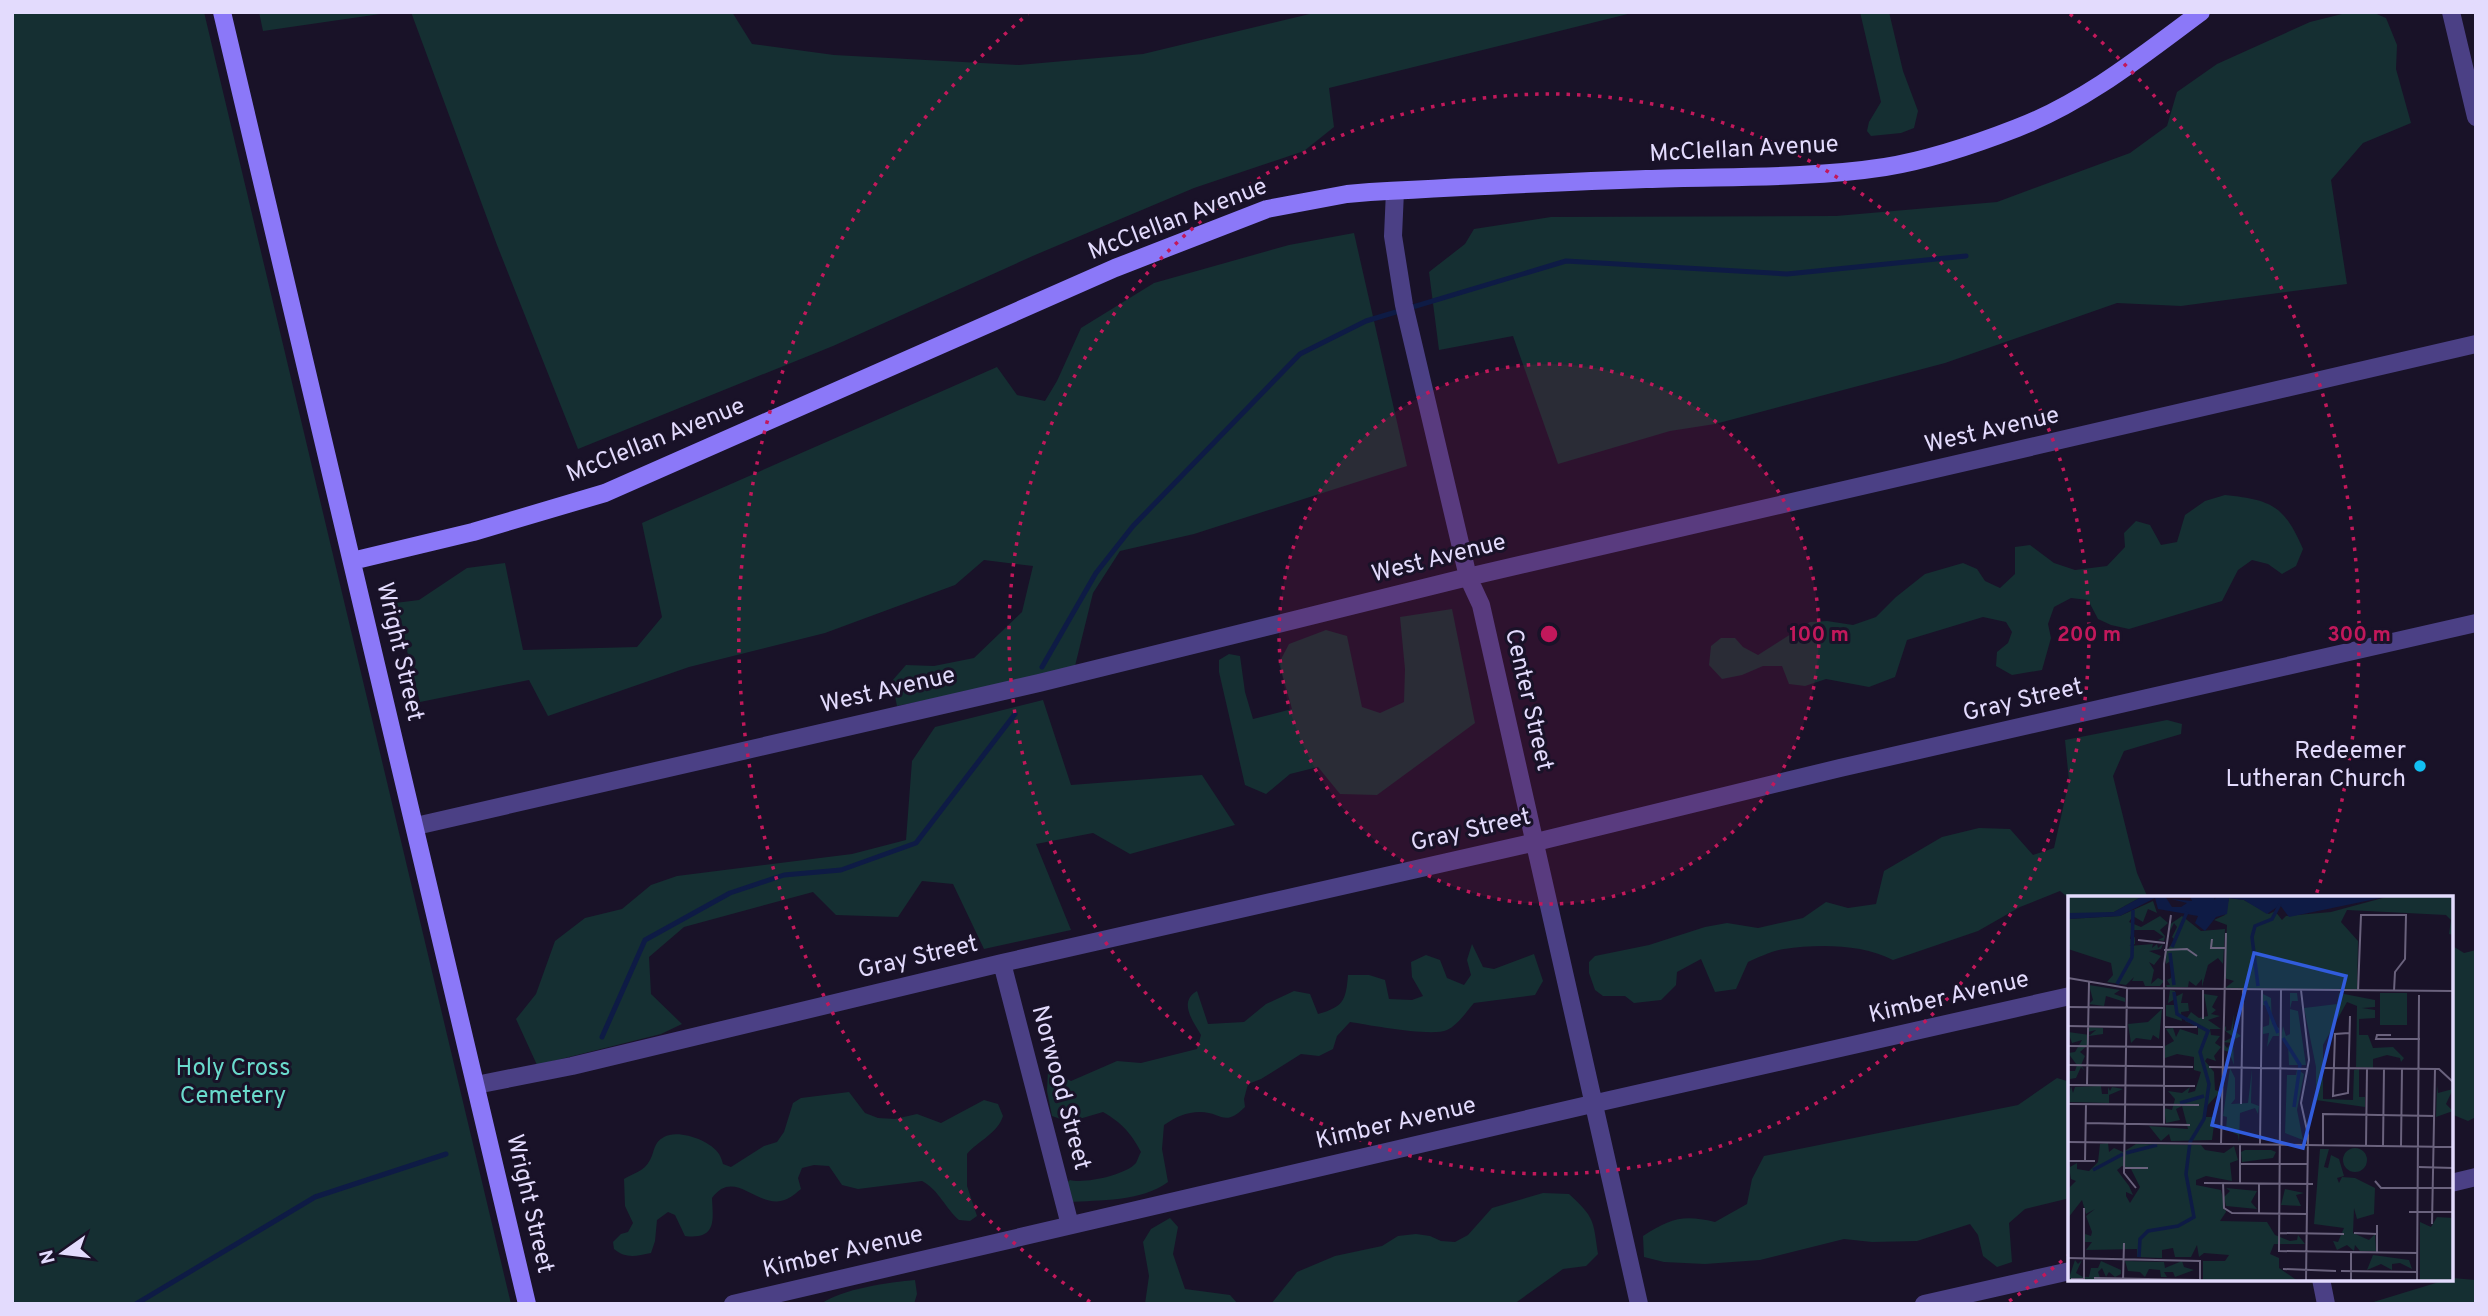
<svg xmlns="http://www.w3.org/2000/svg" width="2488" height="1316" font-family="Overpass,sans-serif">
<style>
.green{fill:#152f32}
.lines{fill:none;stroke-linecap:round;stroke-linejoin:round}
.stream{stroke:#0e1b45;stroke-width:5}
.minor{stroke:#4b4085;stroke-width:18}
.tertiary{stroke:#4b4085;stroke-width:18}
.secondary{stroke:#8b78f8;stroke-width:18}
.ring{fill:none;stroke:#c2185b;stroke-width:3.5;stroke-dasharray:3.5 7}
.poi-dot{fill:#12bff2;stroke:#191228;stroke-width:2.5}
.labels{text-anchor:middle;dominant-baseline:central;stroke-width:6;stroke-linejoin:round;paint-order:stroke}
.street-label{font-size:24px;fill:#e3dbfd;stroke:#191228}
.poi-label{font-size:24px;fill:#e3dbfd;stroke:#191228;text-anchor:end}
.park-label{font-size:24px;fill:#6adacc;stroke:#191228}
.inset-river{fill:none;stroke:#0e1b45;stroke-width:3.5}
.inset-road{fill:none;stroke:#6a627d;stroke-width:2}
.view{fill:#315cdc;fill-opacity:0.15;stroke:#315cdc;stroke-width:3.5}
.inset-edge{fill:none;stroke:#e3dbfd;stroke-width:3.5}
.centre{fill:#c2185b;stroke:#191228;stroke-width:3.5}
.ring-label{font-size:21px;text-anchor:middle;font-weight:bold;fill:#c2185b;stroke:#191228;stroke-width:6;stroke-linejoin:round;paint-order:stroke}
</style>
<rect width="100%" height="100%" fill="#191228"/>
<path class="green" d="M12,12H204L511,1304H12Z
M259,12H394L263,31Z
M411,12H732L752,44L834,55L1019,65L1143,54L1318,12H1636L1329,88L1334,127L1304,151L1194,188L1035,255L833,346L578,449L497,245Z
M1860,12H1889L1903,71L1918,111L1914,128L1901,133L1871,136L1867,131L1869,122L1881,102Z
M2350,12H2372L2386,18L2397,45L2396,69L2411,123L2363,143L2331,180L2347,284L2181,306L2117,303L1945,363L1715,424L1670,431L1558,464L1513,336L1439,350L1429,272L1465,244L1474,229L1551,217L1836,216L1997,202L2130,153L2167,126L2177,92L2217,64L2310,22Z
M1354,233L1407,466L1194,534L1120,551L1093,593L1074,670L897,706L892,681L906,665L934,666L974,658L1022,612L1033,566L984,560L955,585L825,633L689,667L548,716L529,680L420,702L395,603L419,600L467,568L505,563L523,650L637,647L662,617L642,523L997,367L1017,395L1045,401L1057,381L1081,328L1154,283L1289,245Z
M2225,495C2271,500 2284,505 2303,549L2296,566L2282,574L2268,564L2252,560L2238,570L2222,601L2129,629L2111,625L2098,619L2088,600L2071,598L2054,607L2048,624L2051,638L2042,670L2012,675L1996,666L1997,652L2008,643L2012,632L2006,622L1983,617L1907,640L1895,677L1869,687L1826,679L1805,686L1789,684L1782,666H1763L1742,675L1722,679L1709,665L1711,646L1721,638H1735L1743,647L1758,655L1810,622L1827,621L1853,625L1876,617L1896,597L1925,574L1963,563L1977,569L1985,581L2000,588L2015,574V547L2030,545L2054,563L2075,570L2107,566L2125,547L2124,533L2136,521L2150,525L2161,545L2177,542L2185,515L2205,501Z
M1452,609L1475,723L1377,795L1340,794L1318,767L1290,774L1266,794L1245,785L1219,672V660L1229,654L1240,656L1245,692L1253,719L1292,709L1279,663L1289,644L1326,630L1347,636L1362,707L1380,713L1404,702L1405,669L1400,617Z
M1043,700L1071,785L1202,775L1235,825L1130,854L1093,833L1036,844L1071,930L984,949L953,884L922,881L898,917L836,915L813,892L684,927L649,957L651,994L682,1024L661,1034L537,1065L516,1019L536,994L555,941L585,918L622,909L651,885L677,876L852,854L906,840L912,761L935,727Z
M2167,720L2182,724L2181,734L2124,751L2113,776L2137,873L2148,898L2070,899L2060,891L2020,907L1978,931L1893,960C1862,944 1818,944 1784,949C1772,951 1759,957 1748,962L1736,989L1715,992L1701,959L1677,972L1676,985L1661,1000L1634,1003L1625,996H1603L1595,990L1589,973V962L1595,956L1649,945L1705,927L1727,923L1758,928L1803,918L1826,902L1848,908L1876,904L1884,871L1942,837L1979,828L2010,829L2033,855L2054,848L2069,781L2065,740Z
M1472,944L1483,967L1494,969L1534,954L1543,981L1535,995L1474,1003C1466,1012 1458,1025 1447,1030C1432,1037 1369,1025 1350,1022L1337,1036L1333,1049L1319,1056L1301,1054L1261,1079L1248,1084L1244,1099L1245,1107C1224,1128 1222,1112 1200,1112C1186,1112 1176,1117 1164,1125L1162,1149L1168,1182C1141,1202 1100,1200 1068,1202L1063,1186L1070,1180C1084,1184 1126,1175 1136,1163C1138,1159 1139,1155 1141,1152C1131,1133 1122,1123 1103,1112L1069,1122L1052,1116L1047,1091L1048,1070L1071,1081L1117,1061L1141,1063L1197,1049L1201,1035C1193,1021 1178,1002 1197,991L1208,1024L1244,1022L1266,1004L1294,991L1310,994L1318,1014C1343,1007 1346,1001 1348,975H1369L1385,980L1389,999L1412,1000L1423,996L1412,977L1411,962L1426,955L1440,960L1447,978L1464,985L1471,975L1467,960Z
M2451,945L2464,953L2476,950V1117L2468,1121L2451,1114Z
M2057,1078L2070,1082V1198L2025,1209L2009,1223L2012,1262L1997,1267L1983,1256L1978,1235L1970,1224L1917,1241L1872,1242L1844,1239L1760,1260L1705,1264L1664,1262L1644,1257L1643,1236C1670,1219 1682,1214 1715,1222L1747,1204L1752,1179L1764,1156L2018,1105Z
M849,1092L865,1113L878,1118L895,1119L917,1114L941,1123L984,1100L998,1104L1003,1116C998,1133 978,1141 967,1154V1186L977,1216L970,1221L959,1220C945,1208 939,1190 922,1181L858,1189L842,1185L829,1166L814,1165L802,1168L798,1178L801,1189C797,1192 792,1197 787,1199C759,1212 735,1166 712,1198C713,1220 717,1240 685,1236L675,1215L668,1212L657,1220L655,1241L651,1253C636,1256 626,1259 614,1249L613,1242L621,1234L628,1232L633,1223L625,1206L624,1179C633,1173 644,1172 650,1160C655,1151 653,1143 664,1137C678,1129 710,1140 719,1154C721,1157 722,1161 723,1164L731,1167L764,1146L777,1142L784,1132L793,1103L801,1098Z
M1543,1193L1569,1194C1595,1218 1593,1220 1598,1254L1586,1266L1563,1269L1514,1304H1271L1297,1272L1335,1256L1382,1246L1398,1236L1416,1234L1430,1236L1441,1241L1455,1242L1468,1235L1492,1208Z
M1170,1218L1178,1227L1173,1254L1185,1289L1230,1295L1238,1304H1145L1149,1276L1143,1242L1151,1229Z
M2452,1278L2476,1280V1304H2367Z
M915,1280L917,1294L914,1304H821C841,1289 890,1282 915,1280Z"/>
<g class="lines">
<path class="stream" d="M1042,667L1096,573L1133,526L1300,354L1366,321L1566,261L1787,274L1966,256
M602,1037L645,940L730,893L784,875L841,870L916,843L1015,714
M136,1304L315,1197L446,1154"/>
<path class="minor" d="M1395,191L1393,236L1404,305L1468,577L1481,605L1639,1304
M416,826L1039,683L1468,577L2476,344
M1002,963L1070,1225
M476,1085L572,1066L1002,963L1536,842L1840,768L2476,623
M2451,1183L2476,1177
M2321,1279L2326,1304
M733,1304L1592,1104L2070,996
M1924,1304L2070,1271"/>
<path class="tertiary" d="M2451,12L2476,117"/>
<path class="secondary" d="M222,12L527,1304
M352,561L473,532L605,493L1115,268L1267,209L1347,194L1370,192C1462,187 1554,182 1646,179C1725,176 1807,179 1885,167C1929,160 1976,144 2017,128C2085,102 2143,55 2201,12"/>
</g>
<circle cx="1549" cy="634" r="270" fill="#c2185b" fill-opacity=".12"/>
<g class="ring">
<circle cx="1549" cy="634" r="270"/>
<circle cx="1549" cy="634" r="540"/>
<path d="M2070 1254A810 810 0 0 1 2008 1302M1090 1302A810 810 0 0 1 1028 14M2070 14A810 810 0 0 1 2315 898"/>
</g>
<circle class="poi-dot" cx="2420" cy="766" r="7"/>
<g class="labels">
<g class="street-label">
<text transform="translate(1744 150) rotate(-3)">McClellan Avenue</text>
<text transform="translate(1178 220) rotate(-21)">McClellan Avenue</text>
<text transform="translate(1992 431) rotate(-13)">West Avenue</text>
<text transform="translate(656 441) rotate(-22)">McClellan Avenue</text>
<text transform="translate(1439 559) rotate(-14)">West Avenue</text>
<text transform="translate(399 652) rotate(77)">Wright Street</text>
<text transform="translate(888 691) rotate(-13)">West Avenue</text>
<text transform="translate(1528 700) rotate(77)">Center Street</text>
<text transform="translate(2023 701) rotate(-13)">Gray Street</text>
<text transform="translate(1471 831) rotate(-13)">Gray Street</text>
<text transform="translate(918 958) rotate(-13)">Gray Street</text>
<text transform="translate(1949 998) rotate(-13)">Kimber Avenue</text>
<text transform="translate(1060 1088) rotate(75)">Norwood Street</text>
<text transform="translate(1396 1124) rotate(-13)">Kimber Avenue</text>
<text transform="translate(529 1204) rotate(77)">Wright Street</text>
<text transform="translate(843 1253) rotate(-13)">Kimber Avenue</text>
</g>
<g class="poi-label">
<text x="2406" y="752">Redeemer<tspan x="2406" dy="28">Lutheran Church</tspan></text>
</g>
<g class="park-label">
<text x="233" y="1069">Holy Cross<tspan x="233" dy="28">Cemetery</tspan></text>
</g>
</g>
<g transform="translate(2068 896)">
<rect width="385" height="385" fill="#191228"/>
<path d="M0,0H75L46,16L18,19L0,17ZM322,0H385V39L381,38L383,24L378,19L279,14L273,26L290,45L289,94L157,92L166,85L156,82L159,29L146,24L157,19L161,2L176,4L201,18L207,15L214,24L218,20L263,16ZM85,5L89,17L80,13L75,26L65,20L61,26L73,31L92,20L100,27L92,34L97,40L96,45L90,44L96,41L86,34H64L62,43L67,41V48L61,50L85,48L84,52L89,48L90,52L95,48L93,53L81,55L93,60L86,69L81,66L86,74L83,88L90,82L96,85L92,90H77L75,85H64L66,81L58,89L39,86L45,79L43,67L0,53V23L52,20ZM114,20L133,35L157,33L155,68L150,62L140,69L134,91V83L128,90L121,85L120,91H99L98,89H102L99,84L103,82L104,64L98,68L97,57L107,44L104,41L109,31L106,27L102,35L101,29ZM21,89L52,94L46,98L57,102V106L38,100L36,110L21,108L25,104ZM102,94L107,95V101L115,97L113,107H120L121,115L113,116L114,125L98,120V109H108L107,103L100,107ZM222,97H229L230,105H224L222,113L230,115L238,169H221L220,148L213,142L215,130L218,140L222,138ZM271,97L307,104V111L294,112L307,114V122L291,123V139H300L305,152L325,151L336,162L333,166L332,162L319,159L305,163V172L288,171L289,110L279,106L255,149V203L285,204L286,174L291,173V201H297V211L248,204V171L236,112L269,108ZM312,97H339V129H312ZM136,98L150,100L144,111L148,114L143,118L152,120L140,124L153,133H142L143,139L152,140L147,147L153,151L146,160L148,165L139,162L137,165L146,176L147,194L152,196L137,212L138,221H147L144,244L103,245L101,238L93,245L81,230L120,233L114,210L108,213L112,224L98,227L96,212L104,214L107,203L100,195L114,197L122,191L120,197L127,195L133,176L126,174V161L109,158L97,162V150L106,145L98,133L105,132L108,141L112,133L130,139V131L117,125L123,116L131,122L140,120ZM195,98L203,102L204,128L211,132V140H205L199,151L201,137L195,138V131L201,129L202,111L195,109ZM94,113L91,143L85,139L83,144L68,142L63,147L60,128L80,126ZM166,118L165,134L173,140L165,144L166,169L161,156L155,154L156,148L159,152L164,147L155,146L165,141L155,133L158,130V135L163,134ZM21,131L35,132V138L21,140V148L12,156L17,160L13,169L17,175L13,171L8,182L2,183L0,175H7L9,169L0,157L7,156L14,144L4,147L0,136L22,139L28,134L20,136ZM162,172L167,182V203L163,208L180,207L184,173L183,207L191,210L190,218L187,212L172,217L171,246L170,239L158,233L159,221L155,220ZM229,173L236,178L229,214L235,244L217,237L219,179H228ZM369,189L370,197L385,193L378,208L385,215L368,221ZM3,190L5,197L7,191L33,190L34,198H40V191L42,195L44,191L55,193L41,199V207L0,206ZM40,247L41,256L46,252L55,256L68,248L133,249L137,254L156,257L166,250L170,264L162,267L164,285L138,280L128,284V289L153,294L158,316L152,325L199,326L207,339L222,345L229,344L230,339L237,348H206L202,358L211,362V372L230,385H135V365H157L161,359L136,357L131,361L129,349L123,361H107L105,352L94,354V362L69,361V353L18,354L24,346H17V338L23,340L24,336L18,320L27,313L18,318L14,304L0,322V293L8,285L3,283L0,266L2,271L9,267V273L21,275L30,266L32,248ZM54,270L63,273L72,291L62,307L58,300V296L65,299L61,290L49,274ZM275 264a12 12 0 1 1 24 0a12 12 0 1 1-24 0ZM252,253H261L256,271L260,272L263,259L271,263L276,280L269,282L271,287L274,281L287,282L307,292L306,318L289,323L286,312L285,337L301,344L307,338L308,355H292L287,349L286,355L279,349L269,354L265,345L270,346L276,332L246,328ZM177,254H203L208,256L205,262L174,266L173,256ZM158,292L189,295L183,306L189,313L158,310L156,301L162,295ZM217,293L236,297L228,299L233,310L213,309ZM369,321L385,322V385H352V326L363,331ZM305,359L341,364L344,373L332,367L324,368V374L313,368L299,374ZM7,364L10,368L14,364L8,377L15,381H21L23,372H30L33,365L53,374V378L47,381L41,376L38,381L34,372L30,376L33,385H0ZM57,365L96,366L97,372L114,365L116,371L126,374L107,381L105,376H96L99,381H93L92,374L81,373L77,381L72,376L60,375Z" fill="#152f32" fill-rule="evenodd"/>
<path d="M75,0H97L104,11H113L119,7L103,3L124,5L122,0H147L146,4L149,0H322L221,21L212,9L199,18L176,4L161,2L159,18L148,21L137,35L127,27L130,20L90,13L87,2L52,20L0,23V17L46,16Z" fill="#0e1b45"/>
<path class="inset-river" d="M104,51L119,16M102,57L106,89M49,88L64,61L65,14M190,90L184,41L187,30L204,23L212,8M197,105L210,137M215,142L232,169L226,211M112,207L136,200M58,257L89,249M25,274L55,258M71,361L72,343L80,335L110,330L126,321L118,278L122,246L136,223L141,188L132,156L140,135L109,118L106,96"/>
<path class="inset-road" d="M144,43L143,52H158M70,44L97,47M96,54L119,53L129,60M0,82L59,92L385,95M59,92L56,277L68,292M213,94L211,355L350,357M233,94L241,164L233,207L240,239L238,385M290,95L293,19H338L337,63L327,76L326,95M0,111L97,112M135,123V93M0,130L58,131M97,131H129M281,137L267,138L265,200L280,197L282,120M323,139H309L308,143H352M0,150L96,151M0,169L125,171M141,171L240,173M254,172L371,173L385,186M0,189L127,190M19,189L21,86M0,208L131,209M173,208L175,94M18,227L122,229M96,228V68L103,19M0,246L385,251M153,248L158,37M172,249V287M192,249L194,94M255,249V218L367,220M298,250L299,172M315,250L316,172M333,250L334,173M0,265H27M17,265L18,208M172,268H239M351,271L385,272M56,272H80M307,285L313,292H385M136,287L245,288M155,287L156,312L164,317L239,318M191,288V317M341,316H385M364,328L367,173M211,337L276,338M286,337L309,338M309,357V329M0,362L132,365V385M215,373L268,375M273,375L350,376M26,382L132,384M3,383H16V312M55,385L56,347M283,385V357M349,385L351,99"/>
<path class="view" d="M186,57L278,80L235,252L144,229Z"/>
<rect width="385" height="385" class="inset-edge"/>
</g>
<circle cx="1549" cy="634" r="10" class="centre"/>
<g class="ring-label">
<text x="1819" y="641">100 m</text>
<text x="2089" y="641">200 m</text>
<text x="2359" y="641">300 m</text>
</g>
<rect width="2488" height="1316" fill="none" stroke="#e3dbfd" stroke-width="28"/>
<g transform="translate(63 1253) rotate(256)" stroke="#191228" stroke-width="5" paint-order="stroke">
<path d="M0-5L12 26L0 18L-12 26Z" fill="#e3dbfd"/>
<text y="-10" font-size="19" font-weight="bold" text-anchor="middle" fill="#e3dbfd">N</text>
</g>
</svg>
